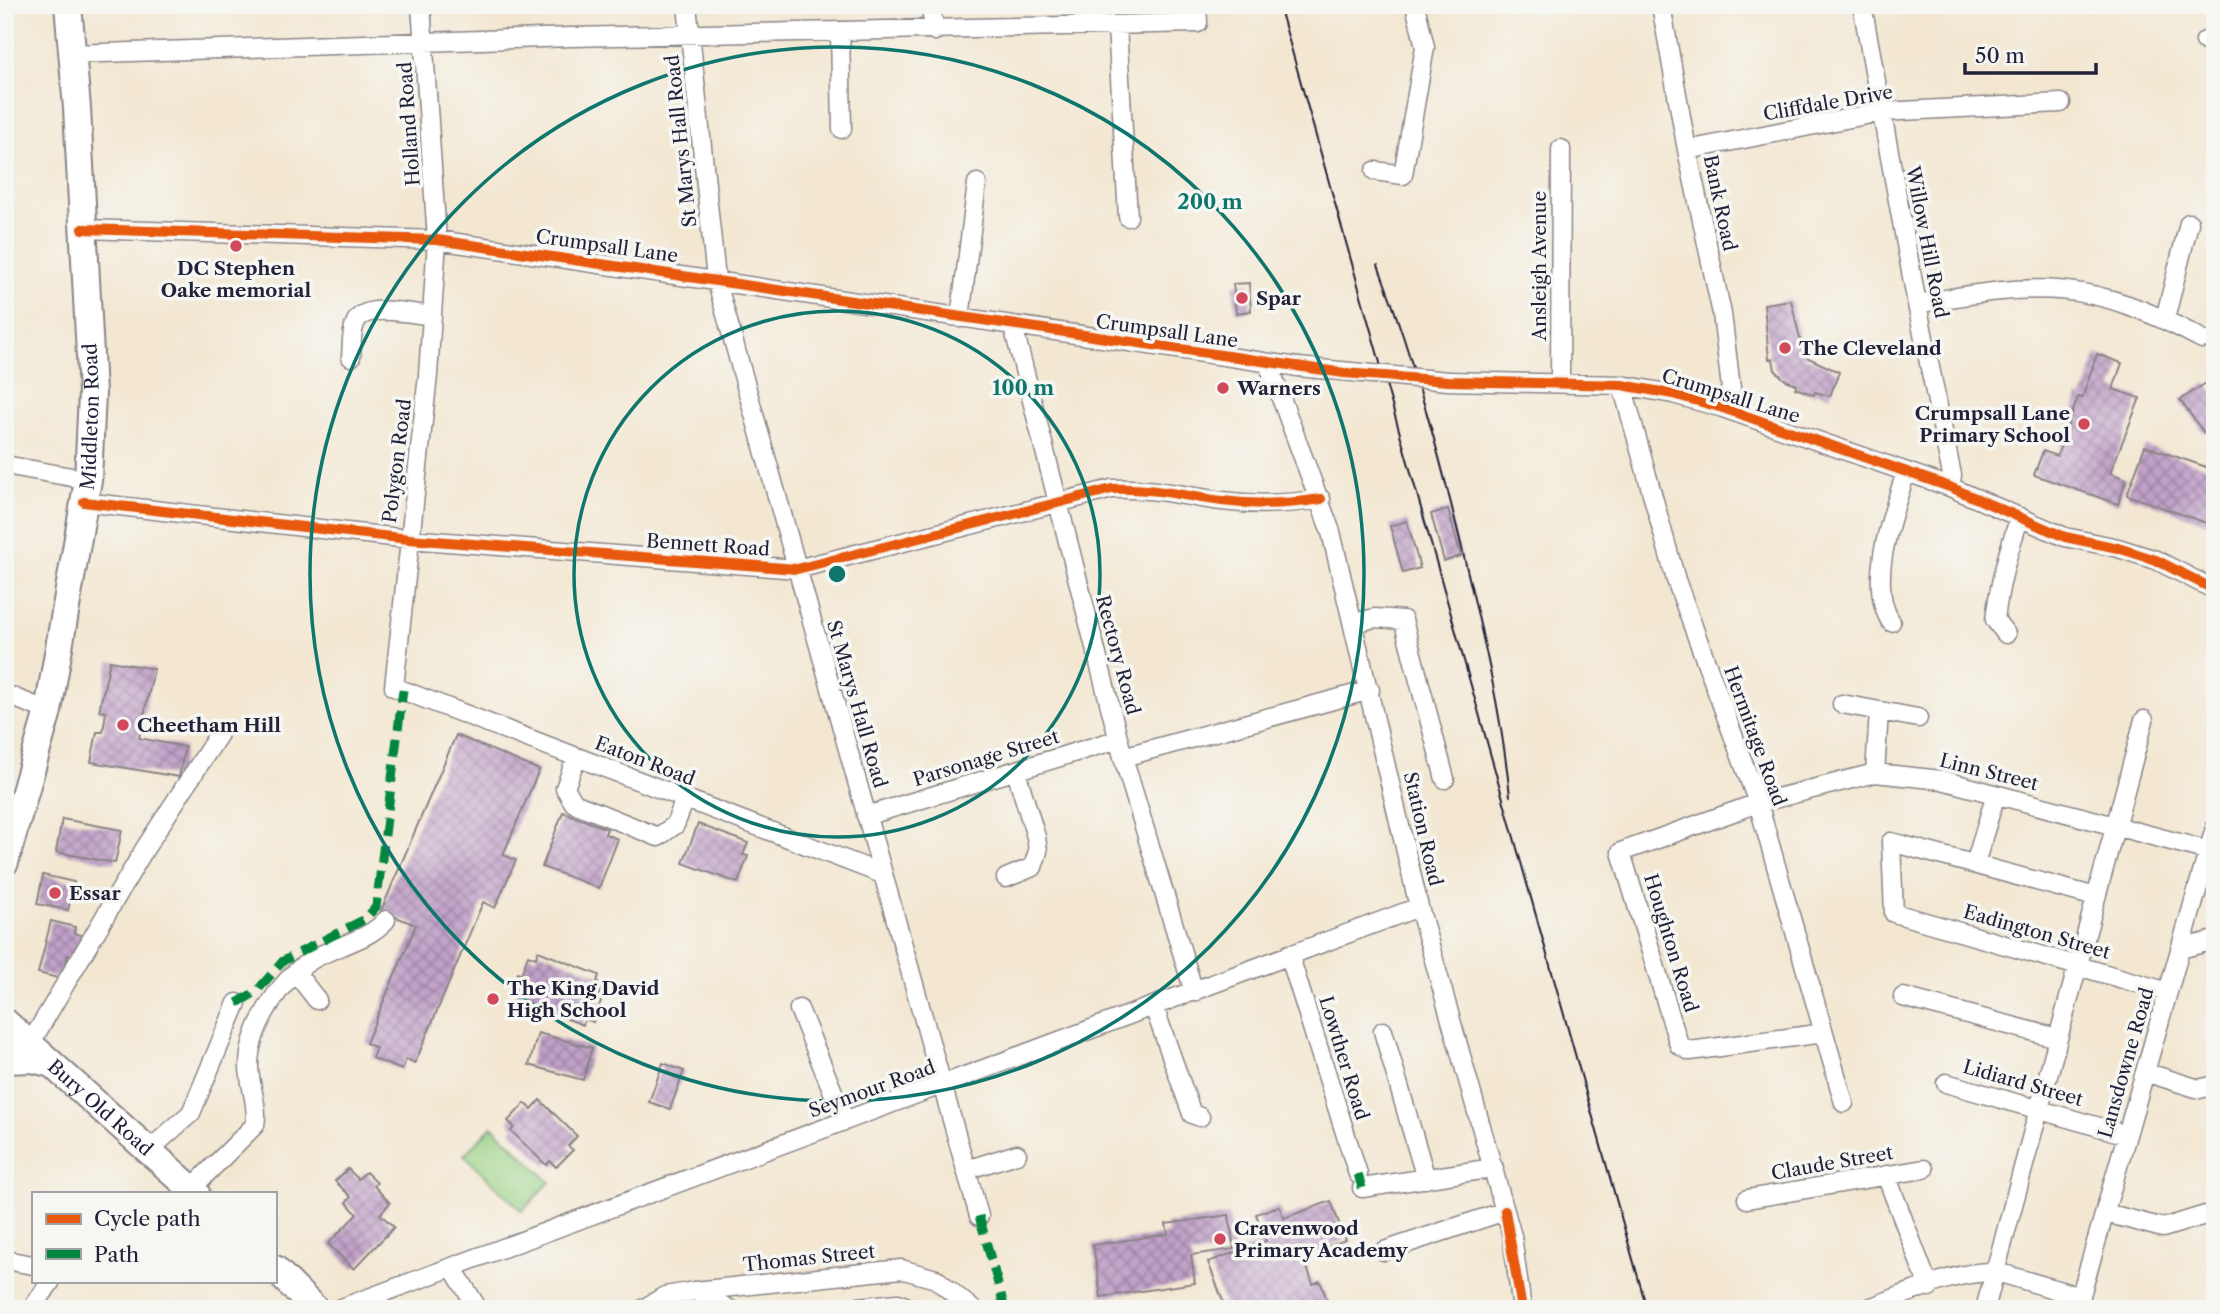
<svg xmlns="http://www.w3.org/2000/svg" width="2220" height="1314" font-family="'Libre Caslon Text',serif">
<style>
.garden{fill:#9ad284;stroke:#5e7a60;stroke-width:2}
.building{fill:url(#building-cross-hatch)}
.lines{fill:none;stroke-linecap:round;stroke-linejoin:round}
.minor-casing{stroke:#8a8486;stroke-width:21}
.highway-casing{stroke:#8a8486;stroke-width:30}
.minor{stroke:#fff;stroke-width:18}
.highway{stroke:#fff;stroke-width:26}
.tram{stroke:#22223b;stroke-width:2}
.minor-bridge-casing{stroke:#8a8486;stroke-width:21;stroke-linecap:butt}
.minor-bridge{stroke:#fff;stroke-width:18}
.quiet{stroke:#00873e;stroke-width:9;stroke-dasharray:18 9;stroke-linecap:butt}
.cycleway-casing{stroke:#f6f6f2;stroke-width:15}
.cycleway{stroke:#e8590c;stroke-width:10}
.ring{fill:none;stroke:#0f766e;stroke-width:3.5}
.poi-dot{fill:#d1495b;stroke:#f6f6f2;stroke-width:2.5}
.labels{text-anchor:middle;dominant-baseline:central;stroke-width:7;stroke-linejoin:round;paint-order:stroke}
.street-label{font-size:19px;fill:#22223b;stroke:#f6f6f2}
.poi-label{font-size:19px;font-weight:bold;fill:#22223b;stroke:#f6f6f2;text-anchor:start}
.centre{fill:#0f766e;stroke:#f6f6f2;stroke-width:3.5}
.ring-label{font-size:21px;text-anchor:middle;font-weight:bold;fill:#0f766e;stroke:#f6f6f2;stroke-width:7;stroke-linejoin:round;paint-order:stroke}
</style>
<defs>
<pattern id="building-cross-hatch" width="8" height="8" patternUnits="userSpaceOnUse" patternTransform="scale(1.75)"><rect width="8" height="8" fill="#c1a1c8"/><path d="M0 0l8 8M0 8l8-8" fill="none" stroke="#9c83a4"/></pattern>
</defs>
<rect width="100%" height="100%" fill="#f6f6f2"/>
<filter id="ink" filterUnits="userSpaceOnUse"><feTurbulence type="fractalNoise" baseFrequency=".0143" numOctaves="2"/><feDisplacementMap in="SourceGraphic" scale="14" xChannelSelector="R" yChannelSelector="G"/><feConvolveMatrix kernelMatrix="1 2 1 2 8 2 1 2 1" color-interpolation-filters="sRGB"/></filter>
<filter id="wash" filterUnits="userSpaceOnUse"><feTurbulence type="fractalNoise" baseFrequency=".00686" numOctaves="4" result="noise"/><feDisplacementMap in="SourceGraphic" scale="28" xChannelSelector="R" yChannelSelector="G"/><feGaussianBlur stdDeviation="1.57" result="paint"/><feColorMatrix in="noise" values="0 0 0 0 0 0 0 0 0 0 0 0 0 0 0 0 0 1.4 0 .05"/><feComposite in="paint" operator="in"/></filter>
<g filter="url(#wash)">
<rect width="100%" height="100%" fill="#f3e7d2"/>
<path class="garden" d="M492,1126L550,1182L522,1211L464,1155Z"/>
<g id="blocks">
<path class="building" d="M1249,283L1251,311L1236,313L1233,284Z
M1791,300L1804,356L1839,372L1830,396L1815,392L1814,395L1795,388L1797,385L1784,379L1775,370L1773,359H1769L1764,304Z
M2097,354L2122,363L2113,389L2140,398L2110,473L2126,479L2118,504L2034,475L2043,451L2057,456L2078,397L2082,398Z
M2206,383L2215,395V433L2211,429L2204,433L2180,400Z
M2145,446L2215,470L2212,525L2127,495Z
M1448,509L1461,556L1444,561L1431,514Z
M1407,521L1420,568L1403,573L1390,526Z
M110,661L154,669L139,738L185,747L179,777L91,762L97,732H103L106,712L99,711Z
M456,735L539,770L503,855L516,860L495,908L483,902L415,1063L406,1059L402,1070L372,1058L376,1048L366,1043L416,925L381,911Z
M563,812L607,829L605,834L618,839L599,888L542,867Z
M62,819L122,830L115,863L56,852Z
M698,824L748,843L743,855L748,856L738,883L683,863Z
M43,875L74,882L68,910L37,904Z
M51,921L75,927L74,933L87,937L76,956L68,955L62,979L38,973Z
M538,951L599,975L597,982L603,985L597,999L601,1001L593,1022L585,1019L583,1025L514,998L519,985L514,982L517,973L521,975L528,955L536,958Z
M538,1033L592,1048L583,1080L529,1065Z
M663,1063L684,1071L670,1109L649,1102Z
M540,1100L577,1136L568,1146L573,1150L556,1167L550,1161L546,1165L511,1131L514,1127L508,1121L525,1103L532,1109Z
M348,1169L358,1179L366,1172L377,1183L374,1186L390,1203L380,1214L394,1227L354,1269L328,1244L357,1214L346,1202L351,1197L335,1181Z
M1331,1201L1345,1240L1303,1256L1313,1284L1320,1281L1329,1305L1318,1309H1226L1208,1262L1266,1241L1256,1214L1279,1206L1284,1218Z
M1229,1215L1234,1249L1191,1255L1195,1283L1101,1297L1093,1245L1168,1234L1166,1224Z"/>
</g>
</g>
<g filter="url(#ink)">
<use href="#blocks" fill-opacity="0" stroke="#8a8486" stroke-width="2"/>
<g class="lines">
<g class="minor-casing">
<path id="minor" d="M421,5L437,240L428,375L394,687L882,874
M687,5L716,279L979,1216
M930,5L935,31
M1661,5L1687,150L1722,314L1731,388L1723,408
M1862,5L1917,304L1952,475L1950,487
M1117,26L1128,217
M840,31L842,129
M2205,41L2215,46
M72,54L571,37L1198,23L1197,5
M1687,150L1881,112L2061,103
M1375,171L1403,175L1425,47L1415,5
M83,229L437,240L1298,367
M1917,304C2038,281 2091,279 2202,339
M960,318L977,183
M2165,319L2189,223
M1013,326L1123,757L1194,992
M351,357C352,347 351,333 355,324C362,301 414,314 432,316
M1268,363L1331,532L1419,907L1512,1236L1522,1309
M1448,381L1622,385L1673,394L1723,408L1950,487L2065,537L2118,548L2156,560L2215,590
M1560,383L1561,149
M1622,385L1676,580L1758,803L1844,1103
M5,465L88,480
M84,502L409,539L797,569L1112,489C1151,487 1184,496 1222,501C1253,505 1290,504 1321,499
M1891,622C1866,583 1893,513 1906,472
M1354,623L1375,618L1403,620L1445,779
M2006,634L1995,620C1999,584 2008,551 2020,517
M5,694L48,711
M1842,704L1918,718
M1123,757L1370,690
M576,758L565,788L574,803L658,837L675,825L685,799
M1875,773L1879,712
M866,816L1119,739
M1975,864L1996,794
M1006,878L1033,867L1038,851L1036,837L1016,771
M2096,897L1891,842L1894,913L2168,992
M2180,949L2215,940
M1289,954L1358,1174
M296,973L317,1000
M1903,997L2057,1038
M1154,1007L1192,1114L1200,1117
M799,1009L845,1121
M1383,1031L1426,1179
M1824,1033L1690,1051L1679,1045L1621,852L1758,803L1875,773L1942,780L2209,851
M30,1044L144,850L219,734
M2145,1072L2199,1089L2215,1085
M1946,1083L2127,1135
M148,1151L191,1113L237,1003
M966,1170L1017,1154
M1886,1175L1929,1287
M1362,1188L1494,1168
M191,1189L255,1125C259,1106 249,1085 249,1066C249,1029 279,981 310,961C333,946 368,941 386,920
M1747,1199L1924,1169
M2106,1213L2163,1228L2215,1212
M1384,1251L1505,1211
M5,1260L33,1265
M452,1267L478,1309
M695,1291L729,1309
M32,1309L51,1281
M339,1309L1419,907
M643,1309L665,1296L695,1291L901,1269L936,1279L972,1309
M839,1309L898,1303L912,1309
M1866,1309C1907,1295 1953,1270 1997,1272L2081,1297
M1985,1309L2144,720
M2077,1309L2215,828"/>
</g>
<g class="highway-casing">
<g id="highway">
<path id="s1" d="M5,862L48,711L88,480L92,393L77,108L68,5"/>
<path id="s2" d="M5,1022L196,1193"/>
<path d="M5,1060L32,1059L52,1064"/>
<path d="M275,1269L315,1309"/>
</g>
</g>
<use href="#minor" class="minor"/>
<use href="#highway" class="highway"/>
<path class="tram" d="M1279,5L1647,1309
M1378,265C1415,363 1441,460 1465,561C1484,640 1502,716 1510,796"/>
<g class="minor-bridge-casing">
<path id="minor-bridge" d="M1298,367L1448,381"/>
</g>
<use href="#minor-bridge" class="minor-bridge"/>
<path class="quiet" d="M237,1003L256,992L283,961L365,919L376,907L403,690
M1358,1174L1362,1188
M979,1216L1005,1309"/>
<g class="cycleway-casing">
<path id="cycleway" d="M83,229L437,240L1344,373L1448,381L1622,385L1673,394L1723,408L1950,487L2065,537L2118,548L2156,560L2215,590
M84,502L409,539L797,569L1112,489C1151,487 1184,496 1222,501C1253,505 1290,504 1321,499
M1505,1211L1522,1309"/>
</g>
<use href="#cycleway" class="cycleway"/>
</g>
</g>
<g class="ring">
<circle cx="837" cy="574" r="263"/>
<circle cx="837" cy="574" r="527"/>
</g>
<g class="poi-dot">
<circle cx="236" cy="246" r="7"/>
<circle cx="1242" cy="298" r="7"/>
<circle cx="1785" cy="348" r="7"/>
<circle cx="1223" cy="388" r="7"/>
<circle cx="2084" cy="424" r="7"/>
<circle cx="123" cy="725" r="7"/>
<circle cx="55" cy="893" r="7"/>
<circle cx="493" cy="999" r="7"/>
<circle cx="1220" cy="1239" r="7"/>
</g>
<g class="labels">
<g class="street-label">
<text transform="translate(1828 103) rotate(-10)">Cliffdale Drive</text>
<text transform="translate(409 124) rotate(-94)">Holland Road</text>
<text transform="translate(681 141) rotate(-96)">St Marys Hall Road</text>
<text transform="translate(1720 203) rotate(78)">Bank Road</text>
<text transform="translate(1927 242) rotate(79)">Willow Hill Road</text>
<text transform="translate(607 246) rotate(8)">Crumpsall Lane</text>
<text transform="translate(1539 266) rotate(-90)">Ansleigh Avenue</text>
<text transform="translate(1167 331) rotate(8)">Crumpsall Lane</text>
<text transform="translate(1731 396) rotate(17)">Crumpsall Lane</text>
<text stroke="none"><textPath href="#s1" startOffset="455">Middleton Road</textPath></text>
<text transform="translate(397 461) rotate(-83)">Polygon Road</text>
<text transform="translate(708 545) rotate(4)">Bennett Road</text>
<text transform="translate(1118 655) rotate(75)">Rectory Road</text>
<text transform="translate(857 704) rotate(74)">St Marys Hall Road</text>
<text transform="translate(1755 736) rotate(70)">Hermitage Road</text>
<text transform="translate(986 758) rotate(-17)">Parsonage Street</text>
<text transform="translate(645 761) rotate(21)">Eaton Road</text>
<text transform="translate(1989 772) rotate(14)">Linn Street</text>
<text transform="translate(1423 829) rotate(77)">Station Road</text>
<text transform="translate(2037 932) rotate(16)">Eadington Street</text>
<text transform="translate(1671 943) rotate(73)">Houghton Road</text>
<text transform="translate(1344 1058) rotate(73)">Lowther Road</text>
<text transform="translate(2126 1063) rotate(-74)">Lansdowne Road</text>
<text transform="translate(2023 1083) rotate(16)">Lidiard Street</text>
<text transform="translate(872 1089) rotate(-20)">Seymour Road</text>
<text stroke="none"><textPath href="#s2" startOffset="128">Bury Old Road</textPath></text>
<text transform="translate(1832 1163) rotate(-10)">Claude Street</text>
<text transform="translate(809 1258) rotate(-6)">Thomas Street</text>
</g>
<g class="poi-label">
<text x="236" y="268" text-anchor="middle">DC Stephen<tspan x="236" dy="22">Oake memorial</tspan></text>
<text x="1256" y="298">Spar</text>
<text x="1799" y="348">The Cleveland</text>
<text x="1237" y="388">Warners</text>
<text x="2070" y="413" text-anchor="end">Crumpsall Lane<tspan x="2070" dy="22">Primary School</tspan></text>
<text x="137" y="725">Cheetham Hill</text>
<text x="69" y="893">Essar</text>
<text x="507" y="988">The King David<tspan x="507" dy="22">High School</tspan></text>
<text x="1234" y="1228">Cravenwood<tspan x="1234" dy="22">Primary Academy</tspan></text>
</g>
</g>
<circle cx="837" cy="574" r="10" class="centre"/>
<g class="ring-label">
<text x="1210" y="209">200 m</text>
<text x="1023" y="395">100 m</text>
</g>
<rect width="2220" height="1314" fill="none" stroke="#f6f6f2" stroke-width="28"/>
<rect x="32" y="1192" width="245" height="91" fill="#f6f6f2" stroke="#a1a1a9" stroke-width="2"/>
<rect x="46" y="1214" width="35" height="10" fill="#e8590c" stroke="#a1a1a9" stroke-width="2"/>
<text x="94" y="1226" font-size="21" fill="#22223b">Cycle path</text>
<rect x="46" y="1249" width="35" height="10" fill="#00873e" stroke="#a1a1a9" stroke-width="2"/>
<text x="94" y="1262" font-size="21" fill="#22223b">Path</text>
<path d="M1965 63v10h131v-10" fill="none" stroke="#22223b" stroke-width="3.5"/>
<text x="1975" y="63" font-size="21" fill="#22223b" stroke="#f6f6f2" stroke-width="5" paint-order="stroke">50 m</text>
</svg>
